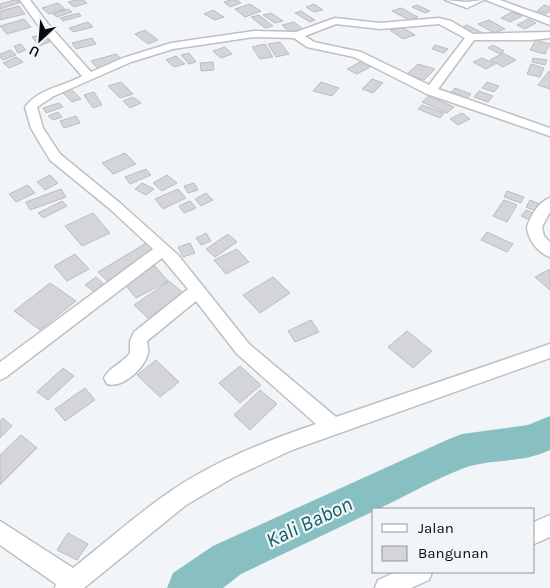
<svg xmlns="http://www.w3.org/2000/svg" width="550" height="588" font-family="Karla,sans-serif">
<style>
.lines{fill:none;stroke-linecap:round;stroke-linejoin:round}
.river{fill:#87bfc3;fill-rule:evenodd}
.building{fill:#d4d5d9;stroke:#bbbdc1}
.street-casing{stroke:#bdc0c4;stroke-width:3}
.street{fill:#fff;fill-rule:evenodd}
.labels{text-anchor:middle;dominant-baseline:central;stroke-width:4.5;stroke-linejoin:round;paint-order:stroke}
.near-water-label{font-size:21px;font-style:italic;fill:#136065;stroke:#f1f5f8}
</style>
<rect width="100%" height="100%" fill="#f1f5f8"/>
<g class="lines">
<path class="river" d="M550,416V450C521,464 492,458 464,468C435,479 406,496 378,509H374V511L241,574L223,588H167L173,573L213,546L449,439L462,434L528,425Z"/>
</g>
<path class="building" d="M14,0L22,2L0,9V4Z
M75,0H83L87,3L74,7L68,2Z
M230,0H237L241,3L230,7L224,2Z
M58,3L65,9L49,14L42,8Z
M250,4L261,11L245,17L235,9Z
M314,4L323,10L314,12L306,7Z
M417,5L430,11L425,13L412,7Z
M544,5L550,7V11L546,14L537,11Z
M19,6L25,14L0,20V11Z
M401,8L418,17L409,20L392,11Z
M68,9L72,12L57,17L53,14Z
M213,10L224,17L215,20L204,14Z
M301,11L315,20L310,22L295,13Z
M512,12L522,16L510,22L501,18Z
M79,13L81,16L63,21L60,18Z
M271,13L283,21L275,23L263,15Z
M259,15L273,26L265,28L251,17Z
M24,19L31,27L7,34L0,26Z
M528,19L536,23L525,29L517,25Z
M489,20L505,29L494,33L478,24Z
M88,22L93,27L73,32L69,28Z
M294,22L303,29L291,33L282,25Z
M467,25L483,33L477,36L461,28Z
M402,27L415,35L403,39L390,30Z
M145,30L158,40L148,44L135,34Z
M43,34L50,42L39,46L32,37Z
M92,38L96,44L76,49L72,43Z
M536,40L550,44L545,54L530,50Z
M280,42L289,54L276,57L268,44Z
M21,44L26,50L18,53L14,46Z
M265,44L273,57L260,59L252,47Z
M435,45L448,49L444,53L432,49Z
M493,45L504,51L500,54L488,48Z
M225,47L232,54L221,58L213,51Z
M11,50L16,55L3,60L0,57V54Z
M189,53L196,62L189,64L181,55Z
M503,53L516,60L503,67L490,60Z
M116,54L124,61L98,69L91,61Z
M176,56L185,64L174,67L166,60Z
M16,57L23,62L9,68L3,63Z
M482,58L495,64L486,69L473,62Z
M533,58L547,60L545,65L532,62Z
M364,60L374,65L357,74L347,69Z
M213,62L214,70L201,71L200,63Z
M418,64L435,69L424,80L407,74Z
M531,64L544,68L540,77L527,74Z
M549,71L550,72V89L538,85Z
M372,79L383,83L373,93L362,89Z
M121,82L133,94L120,98L108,86Z
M321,82L339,88L332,96L313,91Z
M487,82L499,86L494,92L482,88Z
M455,88L471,94L467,98L451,92Z
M71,89L81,99L72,102L62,92Z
M479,91L493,96L488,102L474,97Z
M94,92L102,105L93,108L84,95Z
M429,96L454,107L447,113L422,102Z
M133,97L141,103L130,108L123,101Z
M59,103L63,107L46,113L43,108Z
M422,105L444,113L440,118L418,109Z
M58,112L62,117L53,120L48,116Z
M462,113L470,119L458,125L450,119Z
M76,116L80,123L64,128L60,121Z
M125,153L136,164L113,174L102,163Z
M146,169L151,175L130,184L125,177Z
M50,175L58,183L45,190L37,182Z
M167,175L177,183L162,191L153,183Z
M142,183L154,189L146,195L135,189Z
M194,183L198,190L188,193L184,186Z
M28,185L35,193L16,202L9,194Z
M61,189L66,197L30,210L26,202Z
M178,189L186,198L163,209L155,199Z
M507,191L524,197L521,203L504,197Z
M206,193L213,200L201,206L195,199Z
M504,200L517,205L507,222L493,216Z
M530,200L540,204L535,211L526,207Z
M62,201L67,206L43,218L38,213Z
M190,201L196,208L184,213L179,206Z
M526,210L537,215L532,221L521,216Z
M93,213L110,233L82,246L65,226Z
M487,232L513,244L507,252L481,240Z
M206,233L211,241L201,245L196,238Z
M228,234L237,242L215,257L206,249Z
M148,242L158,252L108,282L98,272Z
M190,243L195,253L183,257L178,247Z
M237,249L249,262L226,274L214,260Z
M75,254L89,269L67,281L54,266Z
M155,266L168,281L136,298L123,282Z
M550,269V290L535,277Z
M96,277L106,286L96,293L85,285Z
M273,277L290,293L260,313L243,295Z
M169,281L188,297L152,322L134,305Z
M50,283L76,301L40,330L14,311Z
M311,320L319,332L295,342L288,331Z
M407,331L432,351L413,368L388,347Z
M156,360L179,382L160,397L137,375Z
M240,366L261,385L240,403L219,383Z
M63,368L74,376L48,400L37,392Z
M85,388L95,400L65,421L55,409Z
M260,390L277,404L250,430L234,415Z
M3,418L12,426L0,438V421Z
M21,435L37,448L0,485V455Z
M68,533L88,544L77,560L57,550Z"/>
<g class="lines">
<g class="street-casing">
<path id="street" d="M20,0H30L48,24L91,72L123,58L171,43L254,31L296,32L335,18L380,23L439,18L451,21L473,34L550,32V38L531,40H474L438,89L550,128V136L427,94L354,57L307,47L294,38L254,37L173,49L131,62L54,96L37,107L43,128L60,154L120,203L178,255L249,344L336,417L550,344V358L292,450L234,477L186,505L84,588H55L56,584L0,545V521L73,568C105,543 137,514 171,491C215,461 266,441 316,424L237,354L196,301L147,341C147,345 149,349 148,353C145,368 122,389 107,384L104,378C109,367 123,363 130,353V341L134,332L188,289L162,258L6,377L0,380V362L153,249L110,209L50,160L31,128L25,107C39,88 63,87 82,76L40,28ZM336,24L380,29L439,24L465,38L429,85L361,52L314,42L305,36Z
M445,0L466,2L484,0L467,8Z
M486,0H500L550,18V25Z
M550,198V212L542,227L544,236L550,242V257C538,253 528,240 527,227C530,217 539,201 550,198Z
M550,515V537L534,544V522Z
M396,572H432L429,580L411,588H375L378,580Z"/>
</g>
<use href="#street" class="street"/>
</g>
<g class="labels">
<g class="near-water-label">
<text transform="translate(309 522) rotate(-25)">Kali Babon</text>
</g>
</g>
<rect x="372" y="508" width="162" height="65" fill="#f1f5f8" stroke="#95979a"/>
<rect x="382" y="524" width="25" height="8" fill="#ffffff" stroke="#95979a"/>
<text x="418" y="533" font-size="15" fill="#0a0b0c">Jalan</text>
<rect x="382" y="546" width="25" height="15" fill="#d4d5d9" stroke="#95979a"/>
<text x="418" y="558" font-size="15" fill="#0a0b0c">Bangunan</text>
<g transform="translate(40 40) rotate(206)" stroke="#f1f5f8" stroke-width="4" paint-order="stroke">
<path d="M0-4L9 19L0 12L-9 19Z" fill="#0a0b0c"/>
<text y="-8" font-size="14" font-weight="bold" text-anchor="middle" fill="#0a0b0c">U</text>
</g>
</svg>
